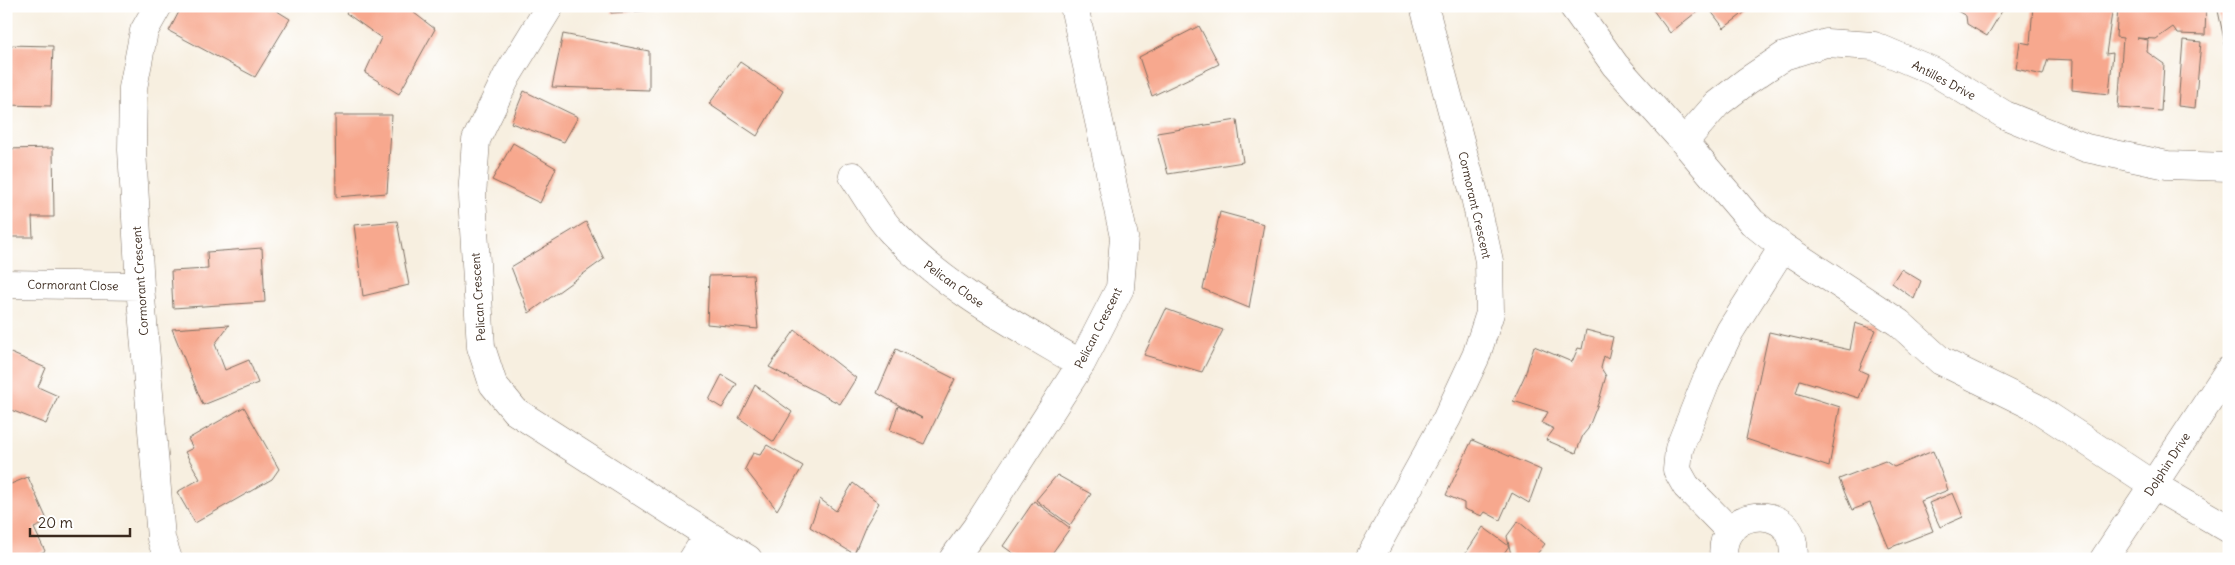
<svg xmlns="http://www.w3.org/2000/svg" width="2235" height="565" font-family="Delius,sans-serif">
<style>
.building{fill:#f7a88e}
.lines{fill:none;stroke-linecap:round;stroke-linejoin:round}
.minor-casing{stroke:#7d6f62;stroke-width:29}
.tertiary-casing{stroke:#7d6f62;stroke-width:29}
.minor{stroke:#fff;stroke-width:28}
.tertiary{stroke:#fff;stroke-width:28}
.labels{text-anchor:middle;dominant-baseline:central;stroke-width:4.5;stroke-linejoin:round;paint-order:stroke}
.street-label{font-size:12px;fill:#3b2a1e;stroke:#fff}
</style>
<rect width="100%" height="100%" fill="#fff"/>
<filter id="ink" filterUnits="userSpaceOnUse"><feTurbulence type="fractalNoise" baseFrequency=".02" numOctaves="2"/><feDisplacementMap in="SourceGraphic" scale="10" xChannelSelector="R" yChannelSelector="G"/><feConvolveMatrix kernelMatrix="1 2 1 2 8 2 1 2 1" color-interpolation-filters="sRGB"/></filter>
<filter id="wash" filterUnits="userSpaceOnUse"><feTurbulence type="fractalNoise" baseFrequency=".0096" numOctaves="4" result="noise"/><feDisplacementMap in="SourceGraphic" scale="20" xChannelSelector="R" yChannelSelector="G"/><feGaussianBlur stdDeviation="1.12" result="paint"/><feColorMatrix in="noise" values="0 0 0 0 0 0 0 0 0 0 0 0 0 0 0 0 0 1.4 0 .05"/><feComposite in="paint" operator="in"/></filter>
<g filter="url(#wash)">
<rect width="100%" height="100%" fill="#f7efe0"/>
<g id="blocks">
<path class="building" d="M182,6H269L290,19L255,77L169,31Z
M350,6H405L435,29L399,94L365,73L381,38L346,13Z
M610,6H683V8L611,13Z
M1650,6H1704L1670,33Z
M1707,6H1753L1724,28Z
M1949,6H2005L1987,36L1967,24L1966,16Z
M2033,6H2113L2106,54L2113,53L2109,94L2072,90L2073,60L2048,59L2043,75L2016,69L2020,42L2030,44Z
M2118,6H2206L2205,35L2178,34L2173,27L2156,39L2137,38L2148,40L2147,52L2164,64L2161,111L2118,108L2123,38L2116,37Z
M2217,6H2229V58H2228Z
M1199,26L1219,64L1152,96L1139,57Z
M563,34L649,51V90L552,87Z
M2183,40L2201,42L2195,108L2178,106Z
M6,45L53,46L51,106L6,105Z
M740,62L783,91L757,136L709,104Z
M524,91L578,117L564,142L511,123Z
M335,115H392L387,193L336,197Z
M1237,120L1243,162L1168,174L1157,133Z
M513,143L556,168L540,203L492,180Z
M53,148L54,217H32L33,237H6V149Z
M1220,212L1264,224L1249,308L1203,289Z
M397,221L409,285L363,296L354,225Z
M586,222L604,259L529,313L511,267Z
M262,248L265,302L173,308L171,271L208,269L207,252Z
M1901,269L1921,281L1914,299L1892,283Z
M753,275L758,329L707,324L709,276Z
M1166,309L1223,330L1202,372L1144,355Z
M1855,323L1876,330L1859,370L1868,374L1859,398L1800,380L1796,393L1840,407L1829,467L1746,439L1769,332L1850,350Z
M229,325L215,344L225,370L249,360L258,383L203,405L172,329Z
M795,330L856,378L840,404L769,367Z
M1586,330L1613,337L1608,359L1604,356L1601,368L1606,376L1599,401L1588,429L1583,435L1576,453L1546,440L1554,429L1542,423L1548,412L1513,401L1525,375L1534,346L1572,362L1578,348L1582,349Z
M896,349L955,379L924,444L890,430L898,406L922,418L877,393Z
M6,351L46,368L38,387L58,396L46,424L6,408Z
M722,375L737,384L722,408L709,400Z
M755,385L792,412L774,442L739,418Z
M244,407L279,469L272,479L195,523L177,492L200,479L185,452L193,448L188,439Z
M1472,440L1541,470L1529,503L1512,493L1500,520L1485,512L1482,516L1464,509V503L1446,495Z
M767,445L803,466L777,510L745,469L753,453L760,455Z
M1933,451L1948,490L1921,501L1933,531L1889,548L1870,503L1852,510L1839,479L1885,461L1894,467Z
M1057,475L1091,494L1070,525L1036,500Z
M28,477L48,522L34,528L45,551L27,559H6V486Z
M853,483L879,503L866,525L854,554L810,527L820,499L836,511Z
M1953,493L1963,517L1940,527L1929,503Z
M1034,501L1070,528L1048,559H1021L1003,546Z
M1518,521L1545,544L1533,559H1512L1509,546L1504,553L1509,559H1462L1483,527L1509,546L1507,536Z"/>
</g>
</g>
<g filter="url(#ink)">
<use href="#blocks" fill-opacity="0" stroke="#7d6f62" stroke-width="1"/>
<g class="lines">
<g class="minor-casing">
<path id="minor" d="M158,6L144,31L133,88L132,150L140,286L161,538L168,559
M550,6L507,76L476,140L472,196L481,347L493,384L515,411L708,535L748,559
M1573,6L1615,65L1684,142L1752,222L1783,247L1899,323L1941,361L2035,407L2153,485L2229,529
M1684,142L1717,104L1747,81L1784,56L1826,43L1874,46L1933,71L2005,115L2086,148L2167,165L2229,167
M853,176C865,194 877,216 892,232C945,288 1015,325 1081,364
M6,284L140,286
M1729,530L1686,486L1677,470L1679,449L1706,381L1730,331L1783,247
M693,559L708,535
M953,559L976,528L1081,364L1120,288L1124,237L1074,6
M1369,559L1447,418L1476,356L1490,313L1489,261L1475,197L1424,6
M1724,559C1716,511 1786,501 1793,543C1793,549 1795,553 1793,559"/>
</g>
<g class="tertiary-casing">
<path id="tertiary" d="M2104,559L2229,370"/>
</g>
<use href="#minor" class="minor"/>
<use href="#tertiary" class="tertiary"/>
</g>
</g>
<g class="labels">
<g class="street-label">
<text transform="translate(1944 80) rotate(28)">Antilles Drive</text>
<text transform="translate(1475 205) rotate(77)">Cormorant Crescent</text>
<text transform="translate(140 281) rotate(-94)">Cormorant Crescent</text>
<text transform="translate(954 284) rotate(36)">Pelican Close</text>
<text transform="translate(73 285) rotate(1)">Cormorant Close</text>
<text transform="translate(478 297) rotate(-94)">Pelican Crescent</text>
<text transform="translate(1098 328) rotate(-63)">Pelican Crescent</text>
<text transform="translate(2167 464) rotate(-57)">Dolphin Drive</text>
</g>
</g>
<rect width="2235" height="565" fill="none" stroke="#fff" stroke-width="25"/>
<path d="M30 528v8h100v-8" fill="none" stroke="#3b2a1e" stroke-width="2.5"/>
<text x="38" y="528" font-size="15" fill="#3b2a1e" stroke="#ffffff" stroke-width="4" paint-order="stroke">20 m</text>
</svg>
